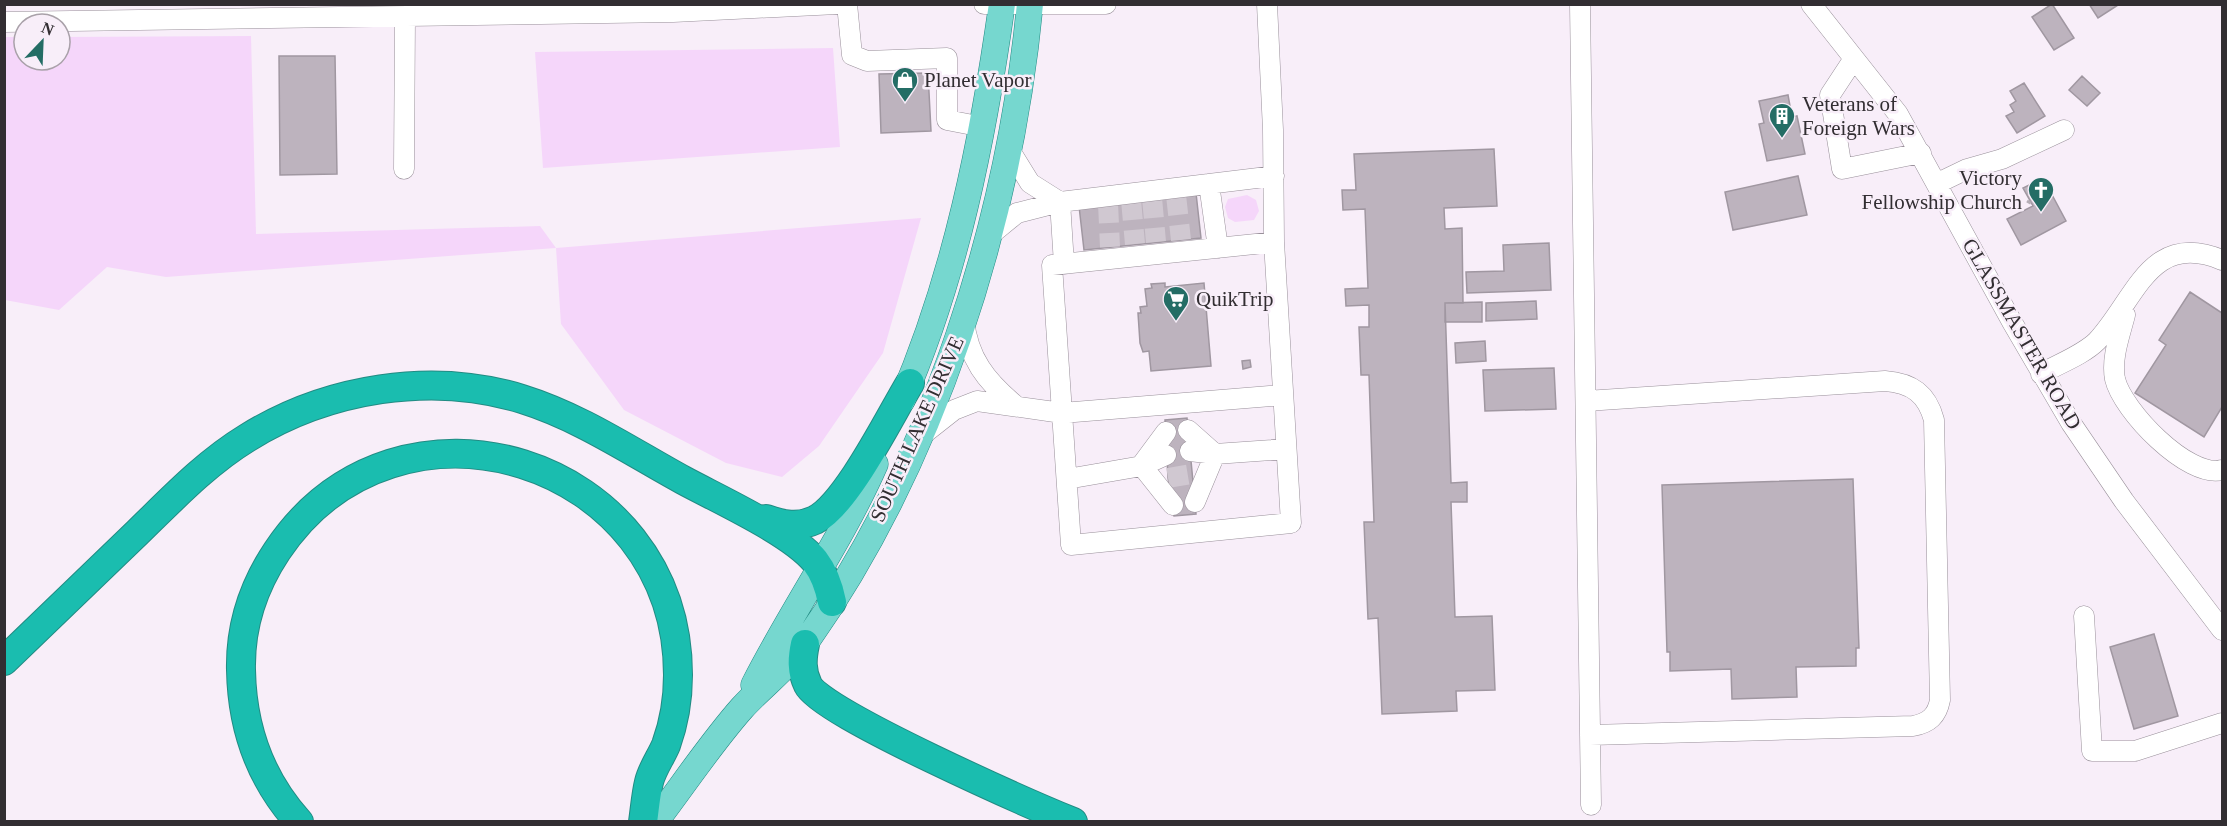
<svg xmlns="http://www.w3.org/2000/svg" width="2227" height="826" font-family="'Times New Roman',serif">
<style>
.green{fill:#f5d6fa}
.building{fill:#bdb3be;stroke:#a097a1;stroke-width:1.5}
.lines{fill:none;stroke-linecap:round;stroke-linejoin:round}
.minor-tunnel{stroke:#d0c8d1;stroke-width:20;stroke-dasharray:20 10;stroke-linecap:butt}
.minor-casing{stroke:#99909a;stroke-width:21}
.major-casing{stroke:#228b83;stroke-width:27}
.highway-casing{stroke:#228b83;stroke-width:30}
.path{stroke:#b4acb5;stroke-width:3;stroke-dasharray:4.5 4.5;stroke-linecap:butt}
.minor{stroke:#fff;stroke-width:20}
.major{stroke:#76d7cf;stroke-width:26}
.highway{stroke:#1abdaf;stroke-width:28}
.labels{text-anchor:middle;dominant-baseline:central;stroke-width:5;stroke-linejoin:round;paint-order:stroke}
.poi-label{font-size:21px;fill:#322e32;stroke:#f8eef9;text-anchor:start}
.street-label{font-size:21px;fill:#322e32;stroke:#f8eef9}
</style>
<rect width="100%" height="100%" fill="#f8eef9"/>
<path class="green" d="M251,36L256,234L540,226L556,248L921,218L883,353L819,446L782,477L726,463L624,410L561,324L556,248L166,277L107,267L59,310L5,300V37H24V60H60V37Z
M833,48L840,147L543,168L535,52Z
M1247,195L1256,200L1259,211L1254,220L1235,222L1228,218L1225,207L1228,199Z"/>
<path class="building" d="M2052,4L2074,38L2054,50L2032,17Z
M2089,4H2118V5L2098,18Z
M279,56H335L337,174L280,175Z
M928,73L931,131L881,133L879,74Z
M2082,76L2100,93L2087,106L2069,90Z
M2024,83L2045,116L2017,133L2006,116L2014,112L2010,105L2016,101L2010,91Z
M1788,95L1792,117L1797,116L1805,154L1767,161L1759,124L1764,123L1759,101Z
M1494,149L1497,206L1444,208L1445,229L1462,228L1463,303H1445L1451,483L1467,482V502H1451L1455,617L1492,616L1495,690L1456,691L1457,711L1382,714L1378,618L1368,619L1364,522H1374L1369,375H1361L1359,327H1369V305L1346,306L1345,289L1368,288L1365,209L1343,210L1342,190H1356L1354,154Z
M1798,176L1807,215L1733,230L1725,192Z
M2043,178L2066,221L2021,245L2007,219L2033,206L2023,188Z
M1196,193L1201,238L1084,250L1079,206Z
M1549,243L1551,290L1467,293L1466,272L1504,271L1503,245Z
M1165,283V287L1204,283L1211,366L1151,371L1149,351L1143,352L1140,343L1138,313H1141L1140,307L1147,306L1145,289L1152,288L1151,284Z
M2190,292L2222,313V407L2204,437L2135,393L2166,345L2159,340Z
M1536,301L1537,319L1486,321V303Z
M1482,302V322H1445V303Z
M1485,341L1486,361L1456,363L1455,343Z
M1250,360L1251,367L1243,369L1242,361Z
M1554,368L1556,409L1485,411L1483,370Z
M1187,418L1196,514L1174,516L1168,478L1165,420Z
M1853,479L1859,648H1856V666L1796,667L1797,697L1732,699L1731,669L1670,671V652H1667L1662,485Z
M2154,634L2178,716L2134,729L2110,647Z"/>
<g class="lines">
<path class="minor-tunnel" d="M1176,195L1181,240
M1152,198L1156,242
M1131,200L1135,244
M1108,203L1110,247
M1168,478L1192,474"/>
<g class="minor-casing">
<path id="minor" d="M847,4L852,55L867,61L947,58V120L983,127
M984,4H1106
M1267,4L1273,130L1274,242L1291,523L1071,545L1052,265L1274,242
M1580,4L1591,805
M1811,4L1898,114L2012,322L2071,423L2124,501L2222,630
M4,22L673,12L837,4
M1853,60L1830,95L1842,169L1921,153
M1009,149L1030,183L1060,202
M404,169L405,16
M1938,183L1967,169L2002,159L2064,130
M1209,184L1218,248
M1060,202L1064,264
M989,236L1017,213L1060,202L1274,176
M2120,311L2125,315C2120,335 2111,358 2115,379C2122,410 2188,479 2222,470
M964,320C968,358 986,381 1015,405
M2041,374C2058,364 2083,355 2097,341C2136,299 2150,230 2222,260
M1586,401L1885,381C1912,383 1927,394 1934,420L1940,700C1937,716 1929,723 1913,726L1590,735
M1188,430L1215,454
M921,436L954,410L977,401L1062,413L1283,395
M1190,451L1215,454L1286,449
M1143,463L1166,432
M1142,466L1173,505
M1067,479L1142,466L1166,455
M1195,502L1215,454
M2084,616L2092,751H2135L2222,723"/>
</g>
<g class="major-casing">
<path id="major" d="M902,400C956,275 983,139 1002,4
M754,685C792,610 841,541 875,464
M655,822C684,784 711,743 742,708C762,686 789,666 806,642C934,460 1009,224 1030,4"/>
</g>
<g class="highway-casing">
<path id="highway" d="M766,519C783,525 798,528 815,520C847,504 890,416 910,383
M805,644C802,658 801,671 808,685C821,713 1034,806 1073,822
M4,661C49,618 93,575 138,532C172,499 206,463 247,438C327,388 432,371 522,399C580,417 630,451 683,480C718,499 791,532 815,561C825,574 829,587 832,602
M299,822C260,779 242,727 241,670C240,627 253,587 277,551C398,370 678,459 678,675C678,698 674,723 666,745C661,757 652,769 649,782C646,794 645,808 643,822"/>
</g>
<path class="path" d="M2027,201L2032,204"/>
<use href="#minor" class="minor"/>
<use href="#major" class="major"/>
<use href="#highway" class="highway"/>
</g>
<defs>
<g id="shop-pin" transform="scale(1.35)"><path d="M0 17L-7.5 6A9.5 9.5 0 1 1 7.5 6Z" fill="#246d65" stroke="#f8eef9"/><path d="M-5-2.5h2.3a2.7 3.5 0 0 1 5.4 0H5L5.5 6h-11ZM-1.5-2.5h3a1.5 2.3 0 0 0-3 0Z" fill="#fff"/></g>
<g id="building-pin" transform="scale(1.35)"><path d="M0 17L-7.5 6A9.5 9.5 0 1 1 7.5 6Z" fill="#246d65" stroke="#f8eef9"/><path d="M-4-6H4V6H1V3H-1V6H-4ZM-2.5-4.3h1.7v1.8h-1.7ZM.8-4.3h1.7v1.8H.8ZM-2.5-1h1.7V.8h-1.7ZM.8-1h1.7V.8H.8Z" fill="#fff"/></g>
<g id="church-pin" transform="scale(1.35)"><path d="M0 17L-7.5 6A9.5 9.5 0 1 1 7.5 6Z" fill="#246d65" stroke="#f8eef9"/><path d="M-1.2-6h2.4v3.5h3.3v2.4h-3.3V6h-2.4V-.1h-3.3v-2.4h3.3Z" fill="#fff"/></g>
<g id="supermarket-pin" transform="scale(1.35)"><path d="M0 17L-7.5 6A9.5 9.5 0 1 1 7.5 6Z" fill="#246d65" stroke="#f8eef9"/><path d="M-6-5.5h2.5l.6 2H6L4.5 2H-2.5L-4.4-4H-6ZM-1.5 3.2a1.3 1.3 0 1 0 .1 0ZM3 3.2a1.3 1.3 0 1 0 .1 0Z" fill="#fff"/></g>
</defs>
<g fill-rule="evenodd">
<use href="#shop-pin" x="905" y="80"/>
<use href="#building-pin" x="1782" y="116"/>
<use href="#church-pin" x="2041" y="190"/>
<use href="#supermarket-pin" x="1176" y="299"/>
</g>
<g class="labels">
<g class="poi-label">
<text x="924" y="80">Planet Vapor</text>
<text x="1802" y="104">Veterans of<tspan x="1802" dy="24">Foreign Wars</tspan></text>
<text x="2022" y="178" text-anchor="end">Victory<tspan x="2022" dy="24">Fellowship Church</tspan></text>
<text x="1196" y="299">QuikTrip</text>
</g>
<g class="street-label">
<text transform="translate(2022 334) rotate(60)">GLASSMASTER ROAD</text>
<text transform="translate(917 429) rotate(-66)">SOUTH LAKE DRIVE</text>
</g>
</g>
<rect width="2227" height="826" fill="none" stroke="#322e32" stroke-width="12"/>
<g transform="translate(42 42) rotate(23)"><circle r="28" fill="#f8eef9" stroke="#a9a1a9" stroke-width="1.5"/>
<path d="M0-4.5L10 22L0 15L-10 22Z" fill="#246d65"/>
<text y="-9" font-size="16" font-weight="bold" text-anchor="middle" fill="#322e32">N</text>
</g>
</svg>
